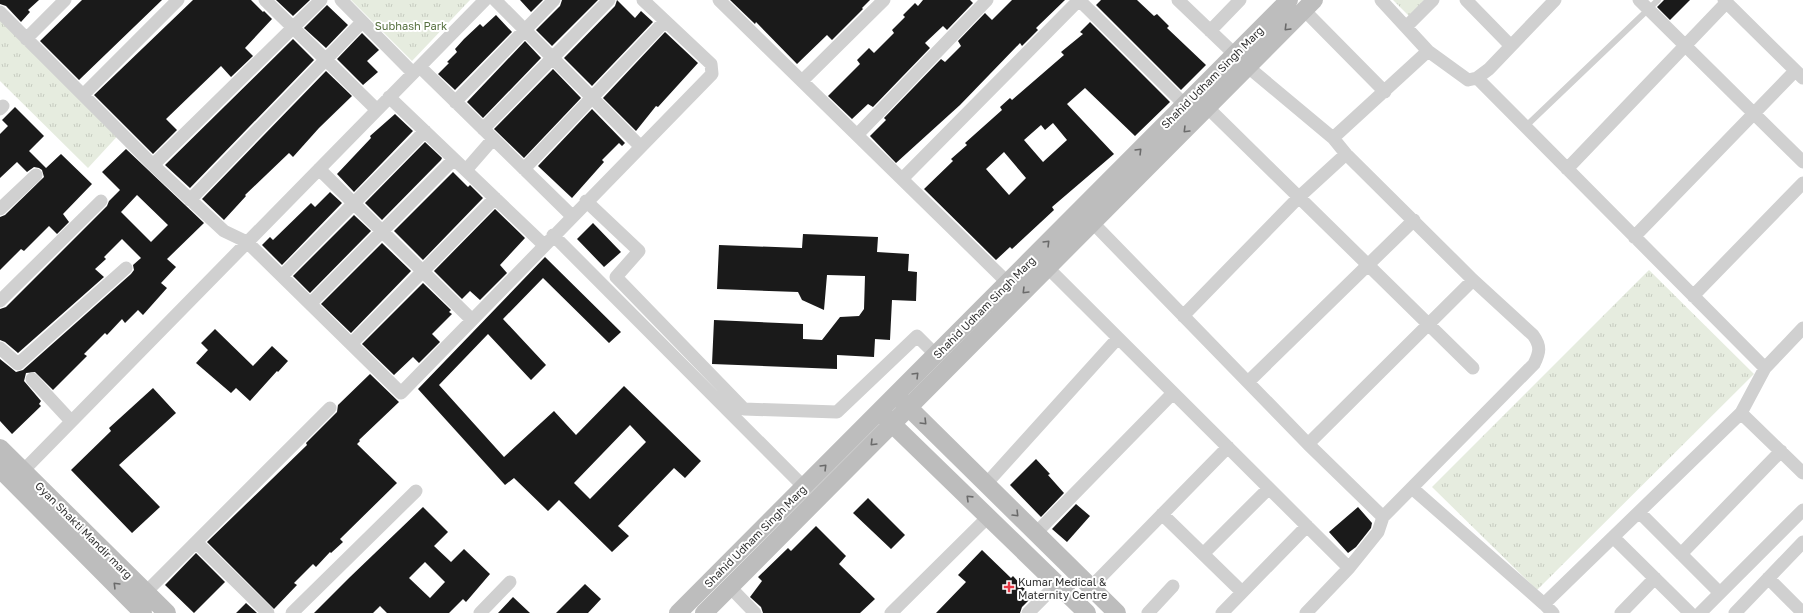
<svg xmlns="http://www.w3.org/2000/svg" width="1803" height="613" font-family="'Golos Text',sans-serif">
<style>
.grass{fill:url(#grass-tufts)}
.building{fill:#1a1a1a;fill-rule:evenodd}
.lines{fill:none;stroke-linecap:round;stroke-linejoin:round}
.lane{stroke:#d0d0d0;stroke-width:6}
.street{stroke:#d0d0d0;stroke-width:13}
.secondary{stroke:#bdbdbd;stroke-width:18}
.oneway{stroke:#6a6a6a}
.poi-dot{fill:#e63946;stroke:#fff;stroke-width:1.5}
.labels{text-anchor:middle;dominant-baseline:central;stroke-width:4;stroke-linejoin:round;paint-order:stroke}
.park-label{font-size:11px;fill:#56703f;stroke:#fff}
.street-label{font-size:11px;fill:#333;stroke:#fff}
.poi-label{font-size:11px;fill:#333;stroke:#fff;text-anchor:start}
</style>
<defs>
<pattern id="grass-tufts" width="24" height="20" patternUnits="userSpaceOnUse"><rect width="24" height="20" fill="#e6ecdf"/><path d="M3 7l-1-3M5 7V3M7 7l1-3M15 17l-1-3M17 17v-4M19 17l1-3" fill="none" stroke="#c6cbc0"/></pattern>
</defs>
<rect width="100%" height="100%" fill="#fff"/>
<path class="grass" d="M351,0H470L412,61Z
M1393,0H1424L1409,16Z
M0,13L124,129L88,168L0,81Z
M1649,270L1754,374L1537,590L1432,487Z"/>
<path class="building" d="M0,0H39L28,10L30,12L21,22L6,6L0,4Z
M82,0H162L79,80L40,41Z
M193,0H251L263,12L264,11L272,19L245,48L253,56L231,77L221,66L166,119L177,130L153,154L94,95Z
M276,0H310L293,16Z
M520,0H543L531,12Z
M562,0H598L552,46L536,30L560,6Z
M617,0L635,18L641,11L653,22L592,86L564,58L615,6Z
M730,0H870L862,8L863,9L832,40L827,35L797,64L756,22L755,24Z
M923,0H970L973,3L947,30L943,26L925,43L930,48L873,107L868,104L852,119L828,96L860,64L857,60L869,48L874,53L894,33L892,30L905,17L903,15L915,3L918,6Z
M1012,0H1065L1036,28L1038,30L1022,46L1020,43L960,105L896,163L870,136L886,120L884,118L941,59L945,62L961,46L958,41L985,13L992,20Z
M1101,0H1137L1154,16L1157,14L1169,26L1167,28L1206,65L1181,90L1096,5Z
M1664,0H1690L1670,20L1657,7Z
M327,5L348,25L326,48L304,28Z
M496,15L512,32L455,90L438,74L449,63L447,62L457,52L455,49L464,39L480,24L483,27Z
M1090,22L1170,102L1135,136L1085,88L1067,104L1114,154L1052,207L1054,210L1012,249L1010,247L996,260L924,189L953,161L951,159L967,145L965,143L1002,110L1000,107L1010,98L1012,100L1064,55L1061,52L1083,34L1080,32ZM1053,123L1067,140L1043,162L1024,140L1041,125L1045,130ZM1004,152L1026,178L1009,195L986,169Z
M665,32L698,63L658,107L656,106L636,131L603,98Z
M362,33L379,50L367,61L378,72L363,85L337,59Z
M293,39L314,60L190,188L165,165Z
M525,41L541,58L483,118L467,102Z
M553,69L581,98L524,158L494,129Z
M326,71L352,96L319,128L293,157L289,153L245,195L246,196L224,220L202,199Z
M15,107L44,136L29,151L46,168L61,154L92,184L63,214L69,222L57,234L49,226L24,251L21,249L0,270V217L5,215L44,177L42,170L39,168L34,167L27,172L17,162L0,178V134L8,126L2,120Z
M592,109L625,143L622,146L619,143L602,160L604,162L572,198L538,166Z
M395,114L413,131L354,192L337,174L371,138L370,136Z
M425,142L442,158L441,160L382,220L365,203Z
M126,149L204,223L167,259L176,267L161,283L167,288L143,315L138,310L125,323L122,319L107,335L105,333L84,354L87,356L53,390L35,372L26,373L24,381L41,401L39,404L41,406L12,434L0,421V359L16,372L23,370L131,274L134,270L133,265L141,258L122,239L104,257L106,259L95,269L104,277L18,353L5,342L0,340V309L6,307L107,206L109,201L120,190L102,172ZM137,195L168,225L151,242L121,212Z
M453,172L468,187L470,185L483,198L423,260L394,231Z
M330,192L342,203L282,265L262,245L270,237L273,240L311,203L315,207Z
M495,209L525,238L500,265L507,273L480,300L470,291L462,299L434,271Z
M354,215L371,231L310,293L293,276Z
M593,223L621,252L604,267L577,239Z
M803,234L878,237L877,252L909,254L908,271L917,272L916,301L892,300L890,340L875,339L874,357L837,355V369L712,364L714,320L803,324V339L822,340L840,317L859,316L864,309L865,276L827,275L824,310L802,300L798,292L717,289L719,245L802,248Z
M382,243L411,271L351,333L321,304Z
M545,257L621,332L609,343L543,278L503,319L546,365L531,380L488,334L439,385L504,457L554,411L576,435L624,386L701,461L685,478L674,468L618,526L629,536L612,552L559,500L548,511L514,478L505,485L418,389ZM630,425L646,442L590,499L574,483Z
M423,283L451,310L449,312L452,314L432,334L440,342L419,363L413,357L394,375L362,344Z
M215,329L253,366L272,346L288,361L278,372L277,371L250,401L236,388L231,393L196,363L208,350L201,343Z
M370,374L399,402L359,440L360,441L357,444L397,483L340,539L343,542L331,553L330,552L316,567L313,564L294,583L297,585L274,609L207,542L307,445L306,443L337,412L338,405Z
M153,388L176,413L119,465L160,507L132,533L71,470L111,431L109,428Z
M1036,459L1050,474L1048,475L1064,493L1041,517L1010,485Z
M868,498L905,535L891,549L853,513Z
M1076,504L1090,516L1067,542L1052,529Z
M423,507L448,532L434,546L451,562L464,549L490,574L466,602L463,599L449,613H387L380,606L373,613H314L349,578ZM425,562L445,582L430,598L409,578Z
M1358,507L1372,523L1371,528L1356,547L1348,553L1329,532Z
M816,526L846,556L839,564L875,599L860,613H763L761,607L750,597L762,581L758,577L788,548L791,551Z
M982,550L1011,578L1013,576L1032,597L1022,607L1020,613H936L966,582L958,575Z
M196,553L225,582L194,613L165,585Z
M585,584L601,599L588,613H556Z
M513,597L530,613H498Z
M246,603L257,613H236Z"/>
<g class="lines">
<path class="lane" d="M1525,127L1658,0"/>
<path class="street" d="M265,0L377,110
M341,0L413,73
M495,0L640,146
M719,0L1008,283
M1079,0L1185,105
M1178,0L1248,67L1333,138L1346,154L1473,280L1533,335C1541,346 1540,352 1534,364L1383,517L1378,532L1349,568
M1381,0L1428,51L1468,80L1477,78L1489,69L1555,0
M1466,0L1511,46
M1639,0L1803,162
M1724,0L1803,78
M1304,10L1385,92
M0,12L153,165L224,231L247,242L401,393L712,74L711,64L643,0
M1406,27L1433,0
M1210,31L1240,0
M26,39L65,0
M420,67L572,216
M1477,78L1765,368
M802,81L884,0
M83,95L178,0
M389,97L544,245
M455,102L554,0
M1208,108L1473,368
M0,109L3,106
M483,129L609,0
M857,135L987,0
M1333,138L1428,51
M153,165L321,0
M319,169L471,319
M524,169L665,21
M1567,169L1726,3
M466,170L493,139
M902,179L1079,0
M190,200L362,22
M586,201L639,251L616,277L744,409L837,412L917,336L936,355
M0,209L36,175
M1093,223L1308,444L1383,517
M553,235L804,487
M1634,237L1795,71
M1048,268L1349,568L1306,613
M282,276L425,131
M1693,296L1803,183
M0,301L101,201
M310,304L454,159
M1183,316L1299,197L1346,154
M351,344L495,198
M0,348L18,364L126,268
M32,379L71,421
M1248,382L1414,220
M1741,413L1803,473
M1308,444L1473,280
M17,477L485,0
M986,484L1118,338
M1412,488L1544,604
M1639,512L1720,593
M1162,514L1242,592
M1036,533L1173,393
M1613,537L1690,613
M196,542L268,613
M1203,554L1269,488
M1681,554L1781,451
M1768,578L1803,613
M730,587L755,613
M1091,587L1228,447
M146,592L330,408
M292,613L416,491
M480,613L510,582
M891,613L988,517
M1028,613L1057,584
M1148,613L1173,586
M1222,613L1307,526
M1553,613L1544,604L1741,413L1765,368L1803,328
M1621,613L1655,578
M1700,613L1803,510
M1735,613L1803,542"/>
<path class="secondary" d="M901,400L1117,613
M884,416L1087,613
M0,448L167,613
M0,469L143,613
M678,613L1289,0
M704,613L1314,0"/>
</g>
<defs><path id="oneway-chevron" d="M-2-3.5L2.5 0L-2 3.5" fill="none" stroke-width="1.6" stroke-linecap="round" stroke-linejoin="round"/></defs>
<g class="oneway">
<use href="#oneway-chevron" transform="translate(1287 28) rotate(135)"/>
<use href="#oneway-chevron" transform="translate(1186 130) rotate(135)"/>
<use href="#oneway-chevron" transform="translate(1139 151) rotate(-45)"/>
<use href="#oneway-chevron" transform="translate(1047 243) rotate(-45)"/>
<use href="#oneway-chevron" transform="translate(1025 291) rotate(135)"/>
<use href="#oneway-chevron" transform="translate(916 375) rotate(-45)"/>
<use href="#oneway-chevron" transform="translate(924 422) rotate(45)"/>
<use href="#oneway-chevron" transform="translate(873 443) rotate(135)"/>
<use href="#oneway-chevron" transform="translate(824 467) rotate(-45)"/>
<use href="#oneway-chevron" transform="translate(969 498) rotate(-136)"/>
<use href="#oneway-chevron" transform="translate(1016 514) rotate(45)"/>
<use href="#oneway-chevron" transform="translate(116 585) rotate(-135)"/>
</g>
<path class="poi-dot" d="M1007 581h4v4h4v4h-4v4h-4v-4h-4v-4h4z"/>
<g class="labels">
<g class="park-label">
<text x="411" y="25">Subhash Park</text>
</g>
<g class="street-label">
<text transform="translate(1212 77) rotate(-45)">Shahid Udham Singh Marg</text>
<text transform="translate(984 307) rotate(-45)">Shahid Udham Singh Marg</text>
<text transform="translate(84 530) rotate(45)">Gyan Shakti Mandir marg</text>
<text transform="translate(755 536) rotate(-45)">Shahid Udham Singh Marg</text>
</g>
<g class="poi-label">
<text x="1018" y="581">Kumar Medical &amp;<tspan x="1018" dy="13">Maternity Centre</tspan></text>
</g>
</g>
</svg>
